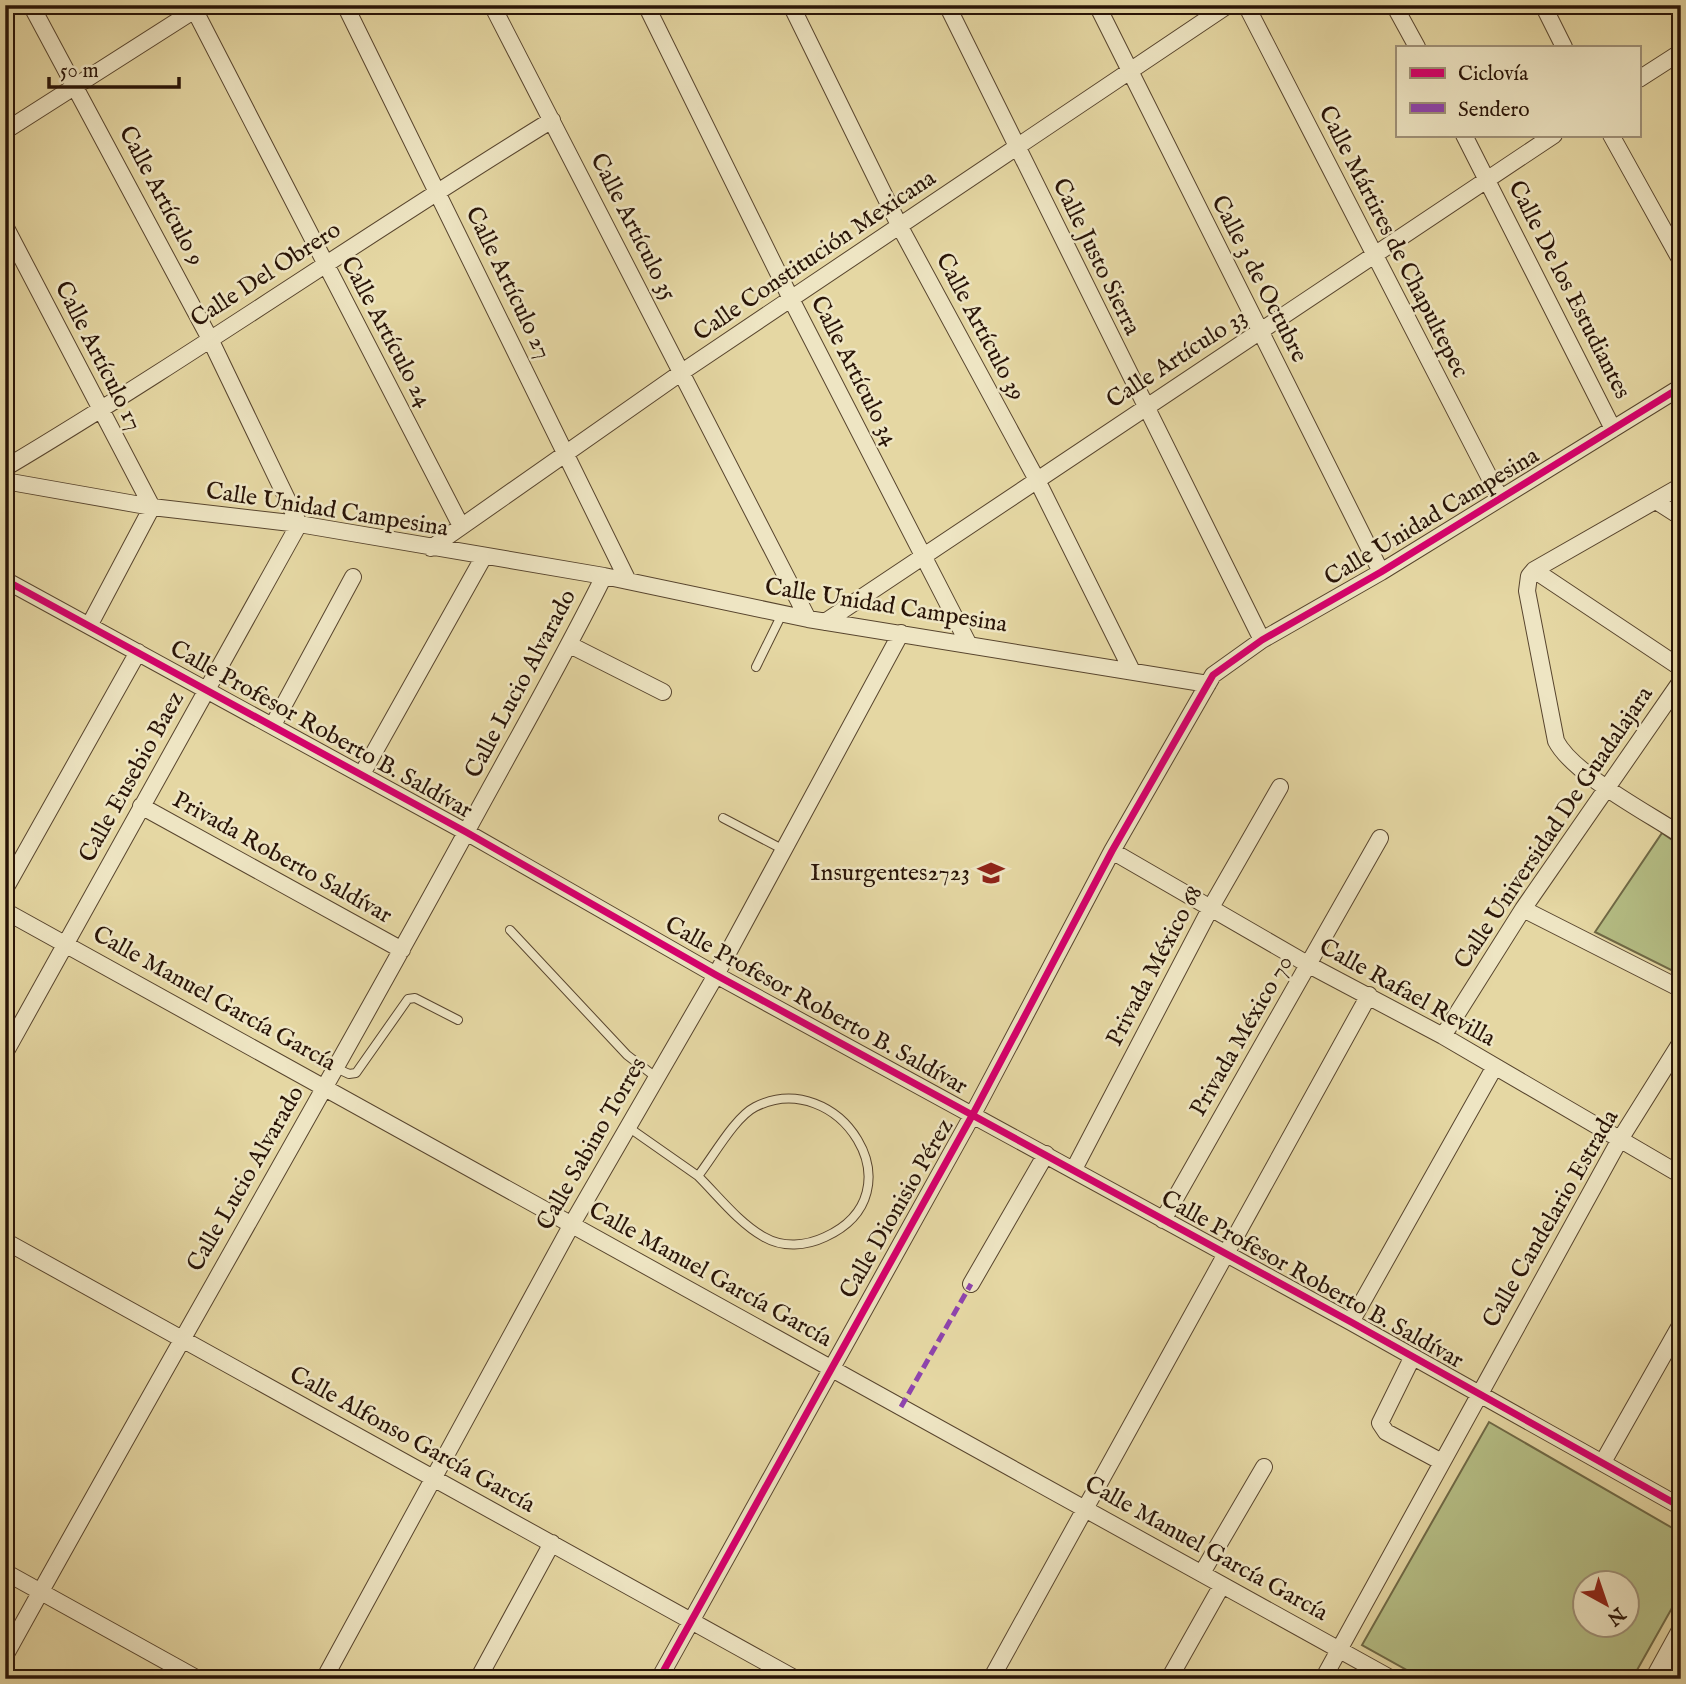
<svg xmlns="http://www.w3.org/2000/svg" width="1686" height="1684" font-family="'IM FELL English',serif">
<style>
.green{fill:#b5be85;stroke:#6f6946;stroke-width:2;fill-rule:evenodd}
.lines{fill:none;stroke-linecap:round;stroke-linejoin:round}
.service-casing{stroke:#58452e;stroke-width:10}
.minor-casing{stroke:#58452e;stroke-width:18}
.service{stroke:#eee5c3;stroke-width:8}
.minor{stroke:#eee5c3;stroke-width:16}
.quiet{stroke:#8e44ad;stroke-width:5;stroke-dasharray:10 5;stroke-linecap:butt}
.cycleway-casing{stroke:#eee5c3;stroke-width:11}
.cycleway{stroke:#d6006c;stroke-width:7}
.labels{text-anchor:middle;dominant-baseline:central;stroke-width:5;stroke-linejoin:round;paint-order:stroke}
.street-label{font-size:24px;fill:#291407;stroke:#eee5c3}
.poi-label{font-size:24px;fill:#291407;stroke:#eee5c3;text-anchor:end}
</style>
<rect width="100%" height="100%" fill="#e5d7a3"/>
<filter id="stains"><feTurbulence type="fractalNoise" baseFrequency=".00286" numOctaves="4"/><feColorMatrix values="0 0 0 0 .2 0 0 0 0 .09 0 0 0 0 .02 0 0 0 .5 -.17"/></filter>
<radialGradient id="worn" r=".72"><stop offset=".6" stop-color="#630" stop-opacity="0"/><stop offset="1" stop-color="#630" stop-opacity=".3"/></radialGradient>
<path class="green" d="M1662,833L1681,846V975L1595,932Z
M1489,1422L1681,1533V1592L1632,1679H1423L1362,1645ZM1584,1582H1626V1624H1584Z"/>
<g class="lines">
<g class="service-casing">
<path id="service" d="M756,667L782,614
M723,818L784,850
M510,930L627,1055L657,1078
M336,1068L349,1074L356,1073L408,999L415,998L458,1020
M628,1127L698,1176C713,1157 735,1117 755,1107C838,1065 922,1193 825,1237C806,1246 783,1248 764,1237C739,1223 719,1197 698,1176
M5,1298H6"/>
</g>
<g class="minor-casing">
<path id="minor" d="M192,5L461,526
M345,5L628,581
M492,5L808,619
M646,5L791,299L968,643
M791,5L900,227L1037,480L1131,669
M947,5L1262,640
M1097,5L1381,572
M1246,5L1500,498
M1394,5L1417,47
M1543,5L1564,47
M1639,79L1681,52
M5,131L201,6
M1464,135L1613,429
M1611,135L1681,261
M5,226L152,507L89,626
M5,468C191,357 368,233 552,120
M5,481L152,507L299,524L604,576L808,619L1208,684
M1681,486L1534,570L1529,576L1527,591L1556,741C1573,774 1648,813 1681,835
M1656,501L1681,517
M431,548L682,372L1228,5
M1534,570L1681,668
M5,580L466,832L716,975L1351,1322L1681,1507
M825,622L1554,135
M570,645L663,692
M273,725L353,577
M362,774L483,558
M141,806L402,950
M1112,851L1309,965L1443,1036L1681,1175
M5,889L138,652
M1523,909L1681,989
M5,911L1392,1679
M1443,1036L1523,909L1681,681
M5,1053L299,524L210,339L31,5
M1074,1169L1210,909L1280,787
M1163,1220L1380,838
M5,1241L796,1679
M971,1284L1046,1154
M1351,1322L1494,1068
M1412,1358L1380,1423L1386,1432L1440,1461
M1603,1462L1681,1324
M5,1572L198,1679
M1202,1573L1264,1467
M5,1656C156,1382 313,1113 463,838C510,751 560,665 604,576
M1663,1661L1681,1671
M324,1679L572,1224L716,975L901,633
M478,1679L552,1543
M659,1679L973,1114L1112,851L1213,675L1262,640L1381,572L1681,387
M991,1679L1369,995
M1169,1679L1222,1585
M1323,1679L1619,1141L1681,1042
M1653,1679L1681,1628"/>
</g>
<use href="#service" class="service"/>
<use href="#minor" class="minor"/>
<path class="quiet" d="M901,1407L971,1284"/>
<g class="cycleway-casing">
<path id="cycleway" d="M5,580L466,832L716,975L1351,1322L1681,1507
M659,1679L973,1114L1112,851L1213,675L1262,640L1381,572L1681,387"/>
</g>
<use href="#cycleway" class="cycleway"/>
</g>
<defs>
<g id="school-bare" transform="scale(2.1)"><path d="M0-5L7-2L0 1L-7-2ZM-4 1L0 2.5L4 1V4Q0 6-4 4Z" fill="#8f2418" stroke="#eee5c3" stroke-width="2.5" paint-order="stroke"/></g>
</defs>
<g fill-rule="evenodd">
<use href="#school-bare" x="991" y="873"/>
</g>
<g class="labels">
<g class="street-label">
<text transform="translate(161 196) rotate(62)">Calle Artículo 9</text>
<text transform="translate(633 227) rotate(63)">Calle Artículo 35</text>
<text transform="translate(1393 242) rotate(63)">Calle Mártires de Chapultepec</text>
<text transform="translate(815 256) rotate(-34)">Calle Constitución Mexicana</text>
<text transform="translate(1096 257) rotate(64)">Calle Justo Sierra</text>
<text transform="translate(266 275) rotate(-33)">Calle Del Obrero</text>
<text transform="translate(1259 279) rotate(63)">Calle 3 de Octubre</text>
<text transform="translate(508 283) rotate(64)">Calle Artículo 27</text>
<text transform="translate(1569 290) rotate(63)">Calle De los Estudiantes</text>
<text transform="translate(980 327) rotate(62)">Calle Artículo 39</text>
<text transform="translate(386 332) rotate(62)">Calle Artículo 24</text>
<text transform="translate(98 356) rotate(63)">Calle Artículo 17</text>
<text transform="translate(1177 359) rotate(-33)">Calle Artículo 33</text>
<text transform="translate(854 371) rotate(63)">Calle Artículo 34</text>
<text transform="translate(327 510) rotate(9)">Calle Unidad Campesina</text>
<text transform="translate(1432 517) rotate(-31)">Calle Unidad Campesina</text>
<text transform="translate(886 606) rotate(9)">Calle Unidad Campesina</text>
<text transform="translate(521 684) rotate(-62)">Calle Lucio Alvarado</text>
<text transform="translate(321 730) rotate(29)">Calle Profesor Roberto B. Saldívar</text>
<text transform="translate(132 777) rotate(-61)">Calle Eusebio Baez</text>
<text transform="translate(1554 828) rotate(-56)">Calle Universidad De Guadalajara</text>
<text transform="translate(282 858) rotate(29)">Privada Roberto Saldívar</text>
<text transform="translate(1155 966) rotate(-62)">Privada México 68</text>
<text transform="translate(1407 993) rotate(29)">Calle Rafael Revilla</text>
<text transform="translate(214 999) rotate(29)">Calle Manuel García García</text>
<text transform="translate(816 1006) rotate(29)">Calle Profesor Roberto B. Saldívar</text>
<text transform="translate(1242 1036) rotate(-60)">Privada México 70</text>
<text transform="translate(592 1144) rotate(-60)">Calle Sabino Torres</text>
<text transform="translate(246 1179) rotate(-60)">Calle Lucio Alvarado</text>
<text transform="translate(897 1209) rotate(-60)">Calle Dionisio Pérez</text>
<text transform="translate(1551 1219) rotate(-60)">Calle Candelario Estrada</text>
<text transform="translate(710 1275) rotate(29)">Calle Manuel García García</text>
<text transform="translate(1312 1280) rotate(29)">Calle Profesor Roberto B. Saldívar</text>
<text transform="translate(412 1440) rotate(29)">Calle Alfonso García García</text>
<text transform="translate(1206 1549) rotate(29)">Calle Manuel García García</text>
</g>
<g class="poi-label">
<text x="970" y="873">Insurgentes2723</text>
</g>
</g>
<rect width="1686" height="1684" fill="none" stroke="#e5d7a3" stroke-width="28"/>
<rect x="7" y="7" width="1672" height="1670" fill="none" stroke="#291407" stroke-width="3.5"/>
<rect x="14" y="14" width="1658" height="1656" fill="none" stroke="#291407" stroke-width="2"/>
<rect x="1396" y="46" width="245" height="91" fill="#eee5c3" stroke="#9f9178" stroke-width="2"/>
<rect x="1410" y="68" width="35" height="10" fill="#d6006c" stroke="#9f9178" stroke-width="2"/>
<text x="1458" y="80" font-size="21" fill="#291407">Ciclovía</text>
<rect x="1410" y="103" width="35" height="10" fill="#8e44ad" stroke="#9f9178" stroke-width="2"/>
<text x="1458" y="116" font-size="21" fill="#291407">Sendero</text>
<g transform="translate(1606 1604) rotate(140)"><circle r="33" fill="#eee5c3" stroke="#9f9178" stroke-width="2"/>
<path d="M0-5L12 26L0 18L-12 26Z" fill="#8f2418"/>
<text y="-10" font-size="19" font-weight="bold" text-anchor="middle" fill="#291407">N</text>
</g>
<path d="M49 77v10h130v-10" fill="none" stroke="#291407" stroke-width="3.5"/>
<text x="60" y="77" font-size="21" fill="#291407" stroke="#eee5c3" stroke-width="5" paint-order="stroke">50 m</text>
<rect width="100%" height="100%" filter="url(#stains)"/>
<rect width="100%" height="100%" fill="url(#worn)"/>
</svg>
